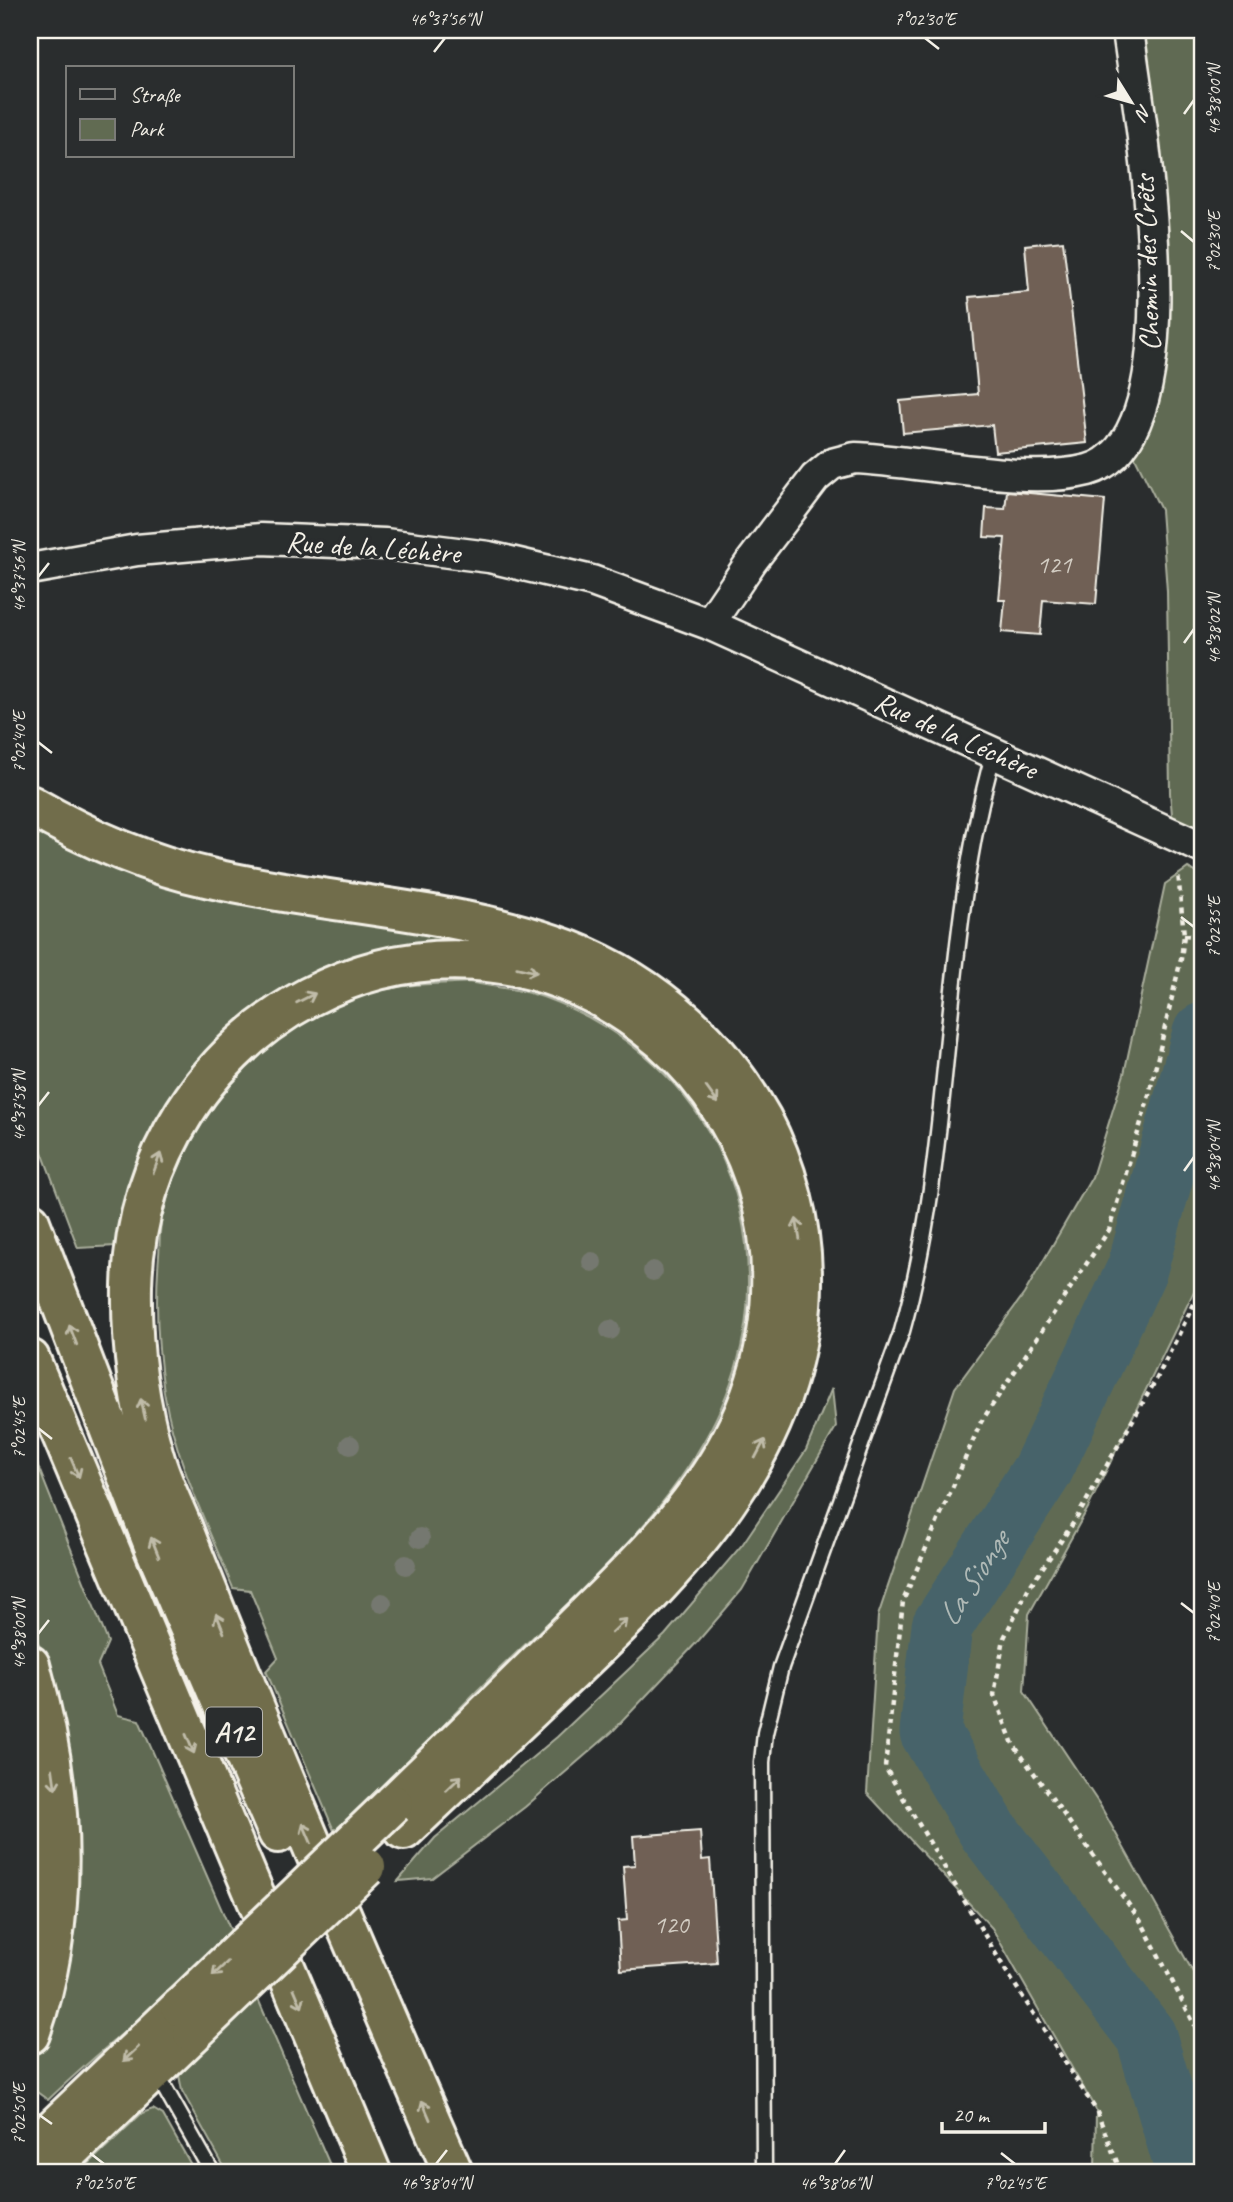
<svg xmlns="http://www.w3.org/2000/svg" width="1233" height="2202" font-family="Caveat,sans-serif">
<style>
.green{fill:#616b52;stroke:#aaae9d;stroke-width:2}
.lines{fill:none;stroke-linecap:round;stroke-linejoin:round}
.river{stroke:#47646b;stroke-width:61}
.building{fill:#6f6155;stroke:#f4f1e8;stroke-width:2}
.lane-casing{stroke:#f4f1e8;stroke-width:19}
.street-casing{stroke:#f4f1e8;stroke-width:35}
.highway-casing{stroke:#f4f1e8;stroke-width:44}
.path{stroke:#f4f1e8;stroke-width:4.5;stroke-dasharray:5 5;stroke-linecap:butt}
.lane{stroke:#2a2d2e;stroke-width:14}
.street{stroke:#2a2d2e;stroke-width:30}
.highway{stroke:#716d4b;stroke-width:38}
.highway-bridge-casing{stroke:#f4f1e8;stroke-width:44;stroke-linecap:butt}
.highway-bridge{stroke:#716d4b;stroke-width:38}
.tree{fill:#75786f}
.oneway{stroke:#c0bca9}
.ticks{fill:none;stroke:#f4f1e8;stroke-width:2.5}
.labels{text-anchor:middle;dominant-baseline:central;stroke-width:7;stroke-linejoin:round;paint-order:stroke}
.number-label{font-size:26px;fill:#d3cdc3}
.shield{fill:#2a2d2e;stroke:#b7b6b0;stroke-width:2}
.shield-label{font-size:28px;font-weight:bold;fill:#f4f1e8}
.street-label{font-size:30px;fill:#f4f1e8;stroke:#2a2d2e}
.water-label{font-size:32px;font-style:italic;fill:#afb9b6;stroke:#2a2d2e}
.neatline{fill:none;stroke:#f4f1e8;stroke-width:2.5}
.ticks-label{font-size:18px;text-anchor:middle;fill:#f4f1e8}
</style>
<rect width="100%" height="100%" fill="#2a2d2e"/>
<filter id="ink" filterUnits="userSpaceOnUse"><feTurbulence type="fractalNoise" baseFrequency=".0143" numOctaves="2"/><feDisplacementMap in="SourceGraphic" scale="14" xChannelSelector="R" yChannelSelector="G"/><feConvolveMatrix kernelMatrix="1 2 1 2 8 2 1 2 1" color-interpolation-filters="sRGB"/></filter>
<g filter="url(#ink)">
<path class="green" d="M1128,30H1203V848L1174,835L1170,793L1167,591L1161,510L1127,441L1146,397Z
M30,819L493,941L259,1009L196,1067L161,1120L134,1179L116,1246L78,1248L30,1120Z
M1188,868L1203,876V1273L1088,1508L1029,1614L1024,1691L1100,1805L1203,1990V2172H1095L1096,2110L992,1928L867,1793L878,1616L955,1388L1024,1294L1092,1177L1124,1074L1165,884Z
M469,982C493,987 520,989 543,997C617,1024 680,1075 716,1145C738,1188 748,1232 748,1280C751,1454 599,1571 486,1682C434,1732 388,1788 338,1840L266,1671L278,1658L250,1590L233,1588C207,1525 175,1460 164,1392C157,1346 155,1302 159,1255C160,1243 159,1229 162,1218C189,1104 286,1002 405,986C426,983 448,984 469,982Z
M832,1388L836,1427L742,1590L699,1640L612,1732L525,1807L432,1878L398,1881L435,1838L557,1737L665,1635L742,1545L806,1450Z
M30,1446L108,1642L98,1665L118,1715L139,1720L234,1938C173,1993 107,2043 48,2100L30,2087V2074L47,2024L42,1655L30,1616Z
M255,1992L333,2172H227L182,2091L178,2070Z
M153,2109L163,2115L195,2172H80L142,2113Z"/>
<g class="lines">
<path class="river" id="s1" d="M1186,2172L1146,2036L989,1832L930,1732L942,1626L1042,1471L1137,1269L1203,1033"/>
</g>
<path class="building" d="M1063,241L1087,443L995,452L992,425L903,433L900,401L978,394L969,297L1029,292L1025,245Z
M1007,491L1105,500L1096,604L1043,600L1040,635L1002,632L1005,600H999L1005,538L984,537L986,508L1005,509Z
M700,1831L702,1860L710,1859L717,1963L621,1970L618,1921L627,1920L623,1866L635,1865L633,1836Z"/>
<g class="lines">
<g class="lane-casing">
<path id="lane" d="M155,2071L212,2172
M764,2172L762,1762L765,1733L781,1667L902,1331C955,1142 940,941 994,752"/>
</g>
<g class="street-casing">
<path id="street" d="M30,569L137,550L261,539L385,544L489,557L592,581L709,624L1203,848
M709,624L751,562L815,478L832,464L855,458C921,461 1026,486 1088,470C1200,439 1139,116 1128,30"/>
</g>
<g class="highway-casing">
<path id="highway" d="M30,805C87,838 145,864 210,878C323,904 441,907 552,944C642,974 716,1036 762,1119C787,1166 801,1221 802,1274C805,1450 677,1572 558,1684C507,1732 456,1781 404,1830
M30,1222L156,1551L278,1833
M30,1359L371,2172
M30,1665C64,1786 72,1913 30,2034
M393,1804C453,1746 513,1688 572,1629C634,1568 700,1506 738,1426C774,1350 782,1264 756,1183C735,1120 697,1065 643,1025C427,863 139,1025 132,1286C131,1343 138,1401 154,1456C161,1481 173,1505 183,1529C202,1578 222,1627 242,1676C309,1842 381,2007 453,2172
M30,2151L181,2007
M48,2172L193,2033"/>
</g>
<path class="path" d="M1184,935L1203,937
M1203,1286L1157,1378L1076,1519L1028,1589L1004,1638L994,1695L1013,1744L1142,1923L1203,2041
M1121,2172L1096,2110L1006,1971L885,1767L903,1601L981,1422L1109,1230L1148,1099L1181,959L1184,935L1178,873"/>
<use href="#lane" class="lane"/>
<use href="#street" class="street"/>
<use href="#highway" class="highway"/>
<g class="highway-bridge-casing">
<path id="highway-bridge" d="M181,2007L393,1804
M193,2033L366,1867"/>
</g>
<use href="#highway-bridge" class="highway-bridge"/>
</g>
<g class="tree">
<circle cx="592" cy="1262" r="10"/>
<circle cx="653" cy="1271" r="10"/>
<circle cx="610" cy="1330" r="10"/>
<circle cx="350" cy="1445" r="10"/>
<circle cx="420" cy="1538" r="10"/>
<circle cx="406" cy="1565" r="10"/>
<circle cx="382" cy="1603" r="10"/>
</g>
<defs><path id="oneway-shaft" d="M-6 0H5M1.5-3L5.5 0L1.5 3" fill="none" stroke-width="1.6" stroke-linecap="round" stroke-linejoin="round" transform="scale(1.75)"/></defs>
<g class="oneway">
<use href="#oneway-shaft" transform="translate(527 970) rotate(13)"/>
<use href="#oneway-shaft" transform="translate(306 998) rotate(-27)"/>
<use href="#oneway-shaft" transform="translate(712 1095) rotate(54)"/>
<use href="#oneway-shaft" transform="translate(157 1163) rotate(-70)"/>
<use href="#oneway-shaft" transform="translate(798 1229) rotate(-100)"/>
<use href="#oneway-shaft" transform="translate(73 1335) rotate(-111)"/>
<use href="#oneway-shaft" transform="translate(143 1409) rotate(-103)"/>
<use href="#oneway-shaft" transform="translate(760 1449) rotate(-62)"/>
<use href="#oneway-shaft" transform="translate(75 1468) rotate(67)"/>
<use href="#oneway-shaft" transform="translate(155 1547) rotate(-112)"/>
<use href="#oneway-shaft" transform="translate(220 1623) rotate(-112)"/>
<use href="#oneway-shaft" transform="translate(619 1626) rotate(-43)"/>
<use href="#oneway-shaft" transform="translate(190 1744) rotate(67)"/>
<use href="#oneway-shaft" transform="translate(54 1779) rotate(82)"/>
<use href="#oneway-shaft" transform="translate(454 1783) rotate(-44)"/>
<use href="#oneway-shaft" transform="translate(307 1833) rotate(-113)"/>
<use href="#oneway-shaft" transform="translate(220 1969) rotate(136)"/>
<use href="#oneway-shaft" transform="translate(298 1998) rotate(67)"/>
<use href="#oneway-shaft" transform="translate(131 2054) rotate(137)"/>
<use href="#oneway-shaft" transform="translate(426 2110) rotate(-113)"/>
</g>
</g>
<path class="ticks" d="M925,38L939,49M434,52L445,38M1184,114L1194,100M1181,231L1194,242M38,577L49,563M1184,643L1194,629M38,742L52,753M1181,917L1194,927M38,1106L49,1092M1184,1171L1194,1157M38,1428L52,1439M1181,1603L1194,1613M38,1634L49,1620M38,2114L52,2124M90,2153L104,2164M1001,2153L1015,2164M436,2164L447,2150M835,2164L845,2150"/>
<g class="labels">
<g class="number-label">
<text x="1054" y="564">121</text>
<text x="671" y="1924">120</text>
</g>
<rect class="shield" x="206" y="1707.5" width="56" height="49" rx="5"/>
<g class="shield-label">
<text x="234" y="1732">A12</text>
</g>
<g class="street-label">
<text transform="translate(1147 263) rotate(-92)">Chemin des Crêts</text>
<text transform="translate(373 547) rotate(4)">Rue de la Léchère</text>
<text transform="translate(956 735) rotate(24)">Rue de la Léchère</text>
</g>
<g class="water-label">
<text stroke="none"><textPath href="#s1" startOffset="679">La Sionge</textPath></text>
</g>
</g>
<rect width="1233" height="2202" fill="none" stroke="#2a2d2e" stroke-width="77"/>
<rect x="66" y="66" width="228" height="91" fill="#2a2d2e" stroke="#7b7b78" stroke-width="2"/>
<rect x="80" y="89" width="35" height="10" fill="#2a2d2e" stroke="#7b7b78" stroke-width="2"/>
<text x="130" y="102" font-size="21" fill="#f4f1e8">Straße</text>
<rect x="80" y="119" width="35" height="21" fill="#616b52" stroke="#7b7b78" stroke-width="2"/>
<text x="130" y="136" font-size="21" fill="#f4f1e8">Park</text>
<g transform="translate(1131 102) rotate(127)" stroke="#2a2d2e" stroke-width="5" paint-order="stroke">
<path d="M0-5L12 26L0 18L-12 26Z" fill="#f4f1e8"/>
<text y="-10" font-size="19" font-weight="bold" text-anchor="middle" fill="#f4f1e8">N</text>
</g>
<path d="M942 2122v10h103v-10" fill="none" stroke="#f4f1e8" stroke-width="3.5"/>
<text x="953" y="2122" font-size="21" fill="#f4f1e8" stroke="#2a2d2e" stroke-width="5" paint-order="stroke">20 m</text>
<rect x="38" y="38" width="1156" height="2126" class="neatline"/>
<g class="ticks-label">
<text x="445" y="25">46°37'56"N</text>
<text x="925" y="25">7°02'30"E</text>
<text transform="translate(1214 100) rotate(-90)" y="6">46°38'00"N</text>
<text transform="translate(1214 242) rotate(-90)" y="6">7°02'30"E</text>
<text transform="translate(19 577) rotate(-90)" y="6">46°37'56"N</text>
<text transform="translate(1214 629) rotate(-90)" y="6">46°38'02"N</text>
<text transform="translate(19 742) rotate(-90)" y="6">7°02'40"E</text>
<text transform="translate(1214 927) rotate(-90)" y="6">7°02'35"E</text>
<text transform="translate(19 1106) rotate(-90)" y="6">46°37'58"N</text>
<text transform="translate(1214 1157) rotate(-90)" y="6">46°38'04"N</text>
<text transform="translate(19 1428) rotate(-90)" y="6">7°02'45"E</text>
<text transform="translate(1214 1613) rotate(-90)" y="6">7°02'40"E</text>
<text transform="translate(19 1634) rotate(-90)" y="6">46°38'00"N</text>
<text transform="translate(19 2114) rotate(-90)" y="6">7°02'50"E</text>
<text x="104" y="2189">7°02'50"E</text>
<text x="436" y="2189">46°38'04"N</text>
<text x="835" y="2189">46°38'06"N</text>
<text x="1015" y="2189">7°02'45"E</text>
</g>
</svg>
